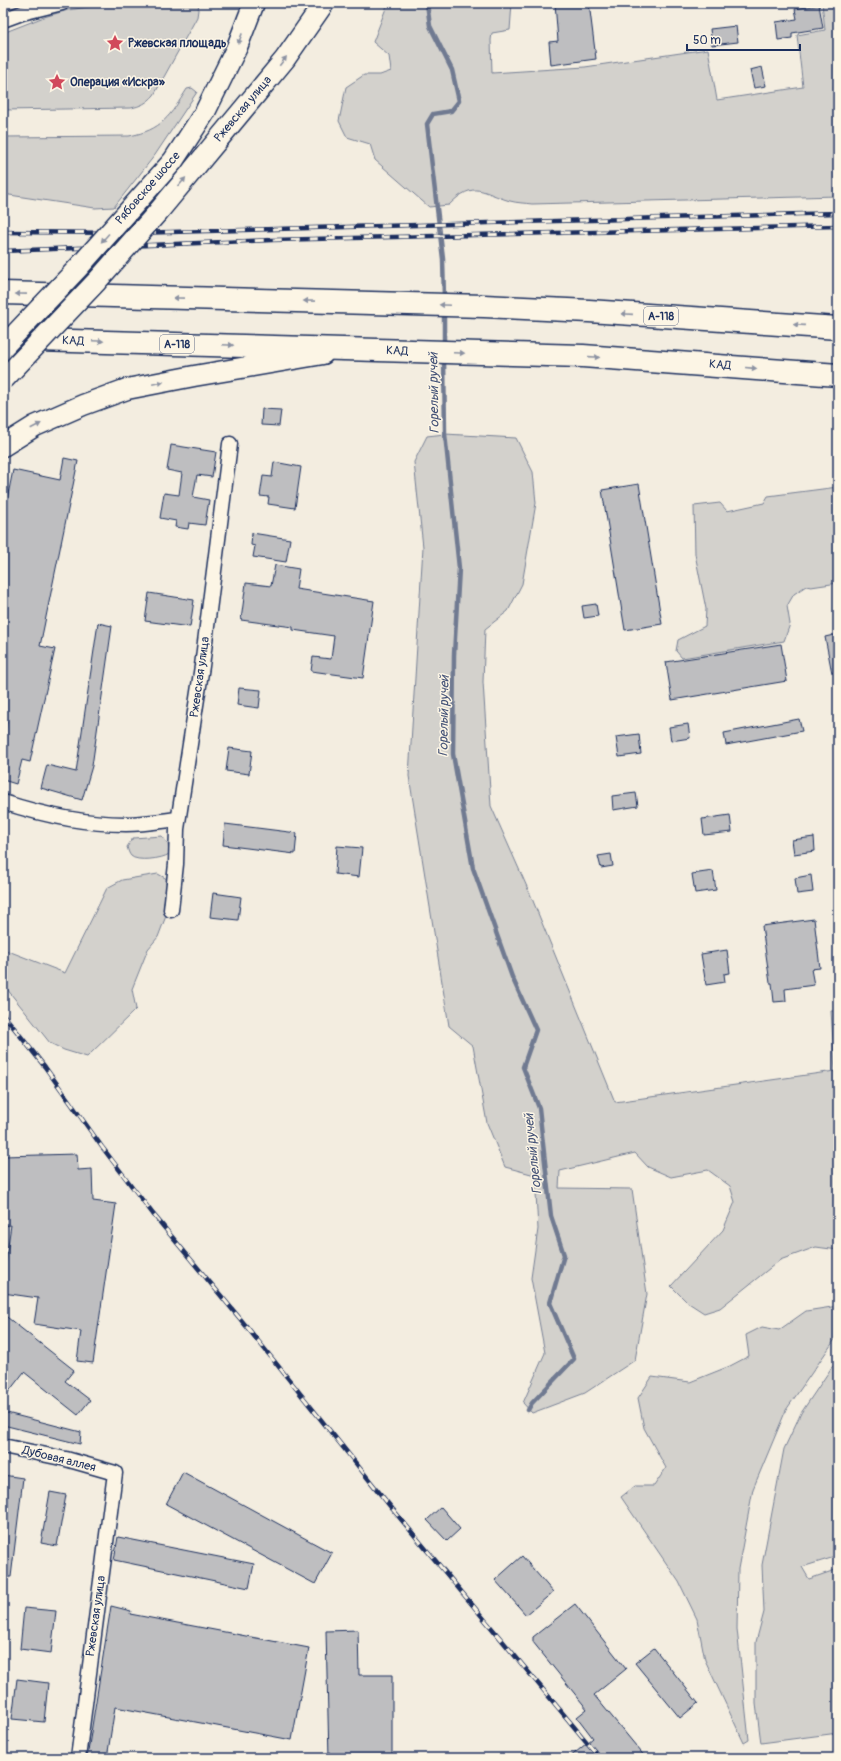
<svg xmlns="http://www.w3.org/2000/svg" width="841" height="1761" font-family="Pangolin,sans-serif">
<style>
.green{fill:#d3d1cc;stroke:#778095}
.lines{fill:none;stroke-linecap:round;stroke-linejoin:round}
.stream{stroke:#707a91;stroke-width:4.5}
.building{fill:#bebec0;stroke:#1b2f5e}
.minor-casing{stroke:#1b2f5e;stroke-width:17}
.secondary-casing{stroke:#1b2f5e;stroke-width:23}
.motorway-casing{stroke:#1b2f5e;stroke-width:25}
.minor{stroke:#fcf5e5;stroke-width:14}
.secondary{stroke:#fcf5e5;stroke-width:20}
.motorway{stroke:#fcf5e5;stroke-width:22}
.rail-casing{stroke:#1b2f5e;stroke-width:4.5}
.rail{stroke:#fcf5e5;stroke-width:3;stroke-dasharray:9;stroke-linecap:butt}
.secondary-bridge-casing{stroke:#1b2f5e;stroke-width:23;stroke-linecap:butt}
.secondary-bridge{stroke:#fcf5e5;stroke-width:20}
.oneway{fill:#8c92a2}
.labels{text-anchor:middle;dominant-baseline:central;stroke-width:3;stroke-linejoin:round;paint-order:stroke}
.shield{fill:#fcf5e5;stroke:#5e6a86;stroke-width:1}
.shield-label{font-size:11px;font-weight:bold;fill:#1b2f5e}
.poi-label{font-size:12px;font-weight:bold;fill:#1b2f5e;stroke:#fcf5e5;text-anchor:start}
.street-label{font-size:12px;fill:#1b2f5e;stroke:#fcf5e5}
.water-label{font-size:13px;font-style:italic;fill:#465478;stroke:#fcf5e5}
</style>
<rect width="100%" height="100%" fill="#f3ede0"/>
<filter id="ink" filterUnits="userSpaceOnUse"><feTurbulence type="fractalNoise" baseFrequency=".025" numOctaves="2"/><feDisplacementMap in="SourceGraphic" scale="8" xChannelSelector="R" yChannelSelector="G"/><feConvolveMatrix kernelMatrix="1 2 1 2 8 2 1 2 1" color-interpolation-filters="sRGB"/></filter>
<g filter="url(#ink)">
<path class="green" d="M115,3H199L197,17L154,95C147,103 141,106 131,108L3,110V33L44,17L68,10Z
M388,3H512L510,30L492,33L491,40L492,73L585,67L708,49L717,100L803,87L797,35L825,30L822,3H838V85L834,86L838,112V196L532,204C525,203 517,203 510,201C482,193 475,179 449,205L429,207L375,160L370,144L347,137L339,121L346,87L364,75H380L391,71L389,56L373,42Z
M192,88L197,92L155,155L114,207L95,208L3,194V137L129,136C162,130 170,116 187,89Z
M445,434L516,438L533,472L536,503L522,584L508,611L485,629L483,682L491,806L531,896L615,1102L835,1071L831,1011H838V1250L816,1247L780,1260L720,1308L704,1313L687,1302L671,1286L723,1230L735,1202L730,1186L708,1170L671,1177L648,1167L635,1153L560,1171L559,1188L632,1189L647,1294L635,1360L585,1393L532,1413L523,1403L545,1353L531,1278L538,1229L535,1175L505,1167L487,1123L473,1046L449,1026L409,776L423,547L414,462L427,436Z
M838,487V583L811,587L806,586L794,594L787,606L790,624L784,641L682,658L676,651L678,640L705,626L706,609L695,554L694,506L720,503L727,511L764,503L768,496Z
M162,836L168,844L169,854C163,859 136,862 131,856C129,854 128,850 127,847L133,838Z
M158,874L167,879L166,916L158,937L148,949L132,989L136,1009L87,1057L64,1050L50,1043L3,984V949L65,973L107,888L122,880Z
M838,1306V1335L786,1410L753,1489L738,1569L737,1629L749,1740L744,1743L705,1660L697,1619L679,1582L621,1497L635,1486H654L666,1468L644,1428L638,1398L652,1377L690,1382L730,1366L749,1356L746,1335L762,1327L779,1330L806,1311Z
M838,1358V1556L802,1567L809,1579L838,1569V1733L761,1743L756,1704V1642L764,1612L762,1565L784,1449L801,1413Z"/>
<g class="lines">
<path class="stream" d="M427,3L430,26L452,70L459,101L451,111L433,114L427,124L443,259L444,298
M444,310V346
M444,358L445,434L459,568L454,655L453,754L473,868L512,977L536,1030L523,1067L539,1108L551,1216L564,1255L550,1303L574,1359L532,1403L528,1410"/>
</g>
<path class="building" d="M555,3H589L596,59L551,65L549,42L558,41Z
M819,5L823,28L792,33V38L778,40L776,22L797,19L795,9Z
M736,26L738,42L712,45L710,29Z
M762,67L766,86L754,88L750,70Z
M262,409L281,410L279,426L261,425Z
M171,445L216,452L212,477L197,475L193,497L209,500L205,525L189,523L188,529L175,527L176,521L160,518L164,493L179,495L182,473L167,470Z
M64,458L78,461L40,646L55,649L30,762L22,760L16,784L3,780V741L7,722H3V520L13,470L60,480Z
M274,462L301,467L295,508L268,504L269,497L260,496L263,476L272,477Z
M639,484L662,624L625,630L602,490Z
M252,533L290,539L286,562L253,557L255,546L251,545Z
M275,565L299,569L296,589L374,601L363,678L311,671L313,657L331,659L334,636L293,630V627L241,620L246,583L271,586Z
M149,593L194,600L190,627L145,621Z
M596,604L598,616L584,618L582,606Z
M98,623L112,626L92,766L82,800L41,788L47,765L76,772Z
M838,634V673H832L825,637Z
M781,644L787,681L672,700L666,662Z
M239,688L261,690L259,708L237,705Z
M799,719L802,731L726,745L724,733Z
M688,724L690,738L671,741L669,727Z
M639,734L641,754L619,757L616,737Z
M229,748L252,751L249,774L226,771Z
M636,793L638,806L613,810L612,796Z
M730,815L732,832L704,835L702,819Z
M225,824L297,833L295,854L223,845Z
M814,837L815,851L794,854L792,840Z
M337,846L362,848L359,877L335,874Z
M611,854L613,866L601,868L598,856Z
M713,871L716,890L695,893L692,874Z
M811,875L813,892L797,894L795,878Z
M213,893L241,897L238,920L210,917Z
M814,919L820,968L811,969L814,985L785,989L786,1001L774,1002L772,983H770L762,926Z
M727,950L730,973L724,974L725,982L706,985L701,954Z
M77,1154L78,1170L92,1169L93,1201L116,1204L93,1363L77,1361L81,1331L34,1324L38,1298L3,1293V1279L11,1225L3,1226V1156Z
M3,1314L74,1370L65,1381L90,1400L78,1415L24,1372L3,1399Z
M3,1412L81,1432L80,1444L3,1425Z
M183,1472L332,1553L315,1584L166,1504Z
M3,1475L23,1478L11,1577H3Z
M50,1492L66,1495L57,1546L41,1543Z
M441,1507L460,1529L447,1541L427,1520Z
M118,1537L254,1564L249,1588L114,1560Z
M522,1556L553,1592L526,1615L495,1580Z
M575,1604L626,1669L594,1695L646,1758H569L593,1738L577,1717L587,1709L533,1642V1637Z
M111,1606L131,1611L130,1614L309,1648L292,1740L115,1707L107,1758H87Z
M24,1608L56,1611L51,1653L20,1649Z
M358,1630L359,1675H392V1758H329L326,1631Z
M654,1648L698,1703L680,1718L635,1663Z
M17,1679L48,1683L44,1722L12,1719Z"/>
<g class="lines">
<g class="minor-casing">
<path id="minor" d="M3,20L22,13L62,3
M3,802C43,815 84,824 126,824C143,824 161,821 178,819
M171,910L176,864L177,829L202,666L230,444
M3,1446L66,1459L115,1473L78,1758"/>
</g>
<g class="secondary-casing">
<path id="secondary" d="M158,212L285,59L324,3
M3,446L35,426L83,405L127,389L194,376L323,354"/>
</g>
<g class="motorway-casing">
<path id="motorway" d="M3,293L484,306L589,311L838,328
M3,339L583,356L838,375"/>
</g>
<use href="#minor" class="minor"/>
<use href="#secondary" class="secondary"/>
<use href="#motorway" class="motorway"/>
<g class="rail-casing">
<path id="rail" d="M3,232L134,233L838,213
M3,251L272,240L838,226
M3,1014L45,1067L102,1147L153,1214L247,1327L390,1506L600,1758"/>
</g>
<use href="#rail" class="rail"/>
<g class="secondary-bridge-casing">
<path id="secondary-bridge" d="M3,347L78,268L173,161L205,112L237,47L254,3
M3,380L97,281L158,212"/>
</g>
<use href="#secondary-bridge" class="secondary-bridge"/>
</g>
<defs><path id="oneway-solid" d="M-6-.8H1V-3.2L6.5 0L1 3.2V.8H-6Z"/></defs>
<g class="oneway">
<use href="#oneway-solid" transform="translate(240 39) rotate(111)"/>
<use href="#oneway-solid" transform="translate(283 61) rotate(-52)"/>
<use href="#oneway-solid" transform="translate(182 182) rotate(-50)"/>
<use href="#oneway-solid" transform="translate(105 238) rotate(132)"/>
<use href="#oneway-solid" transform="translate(21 294) rotate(-179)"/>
<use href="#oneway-solid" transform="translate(179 298) rotate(-179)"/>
<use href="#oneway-solid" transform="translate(309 301) rotate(-179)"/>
<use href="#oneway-solid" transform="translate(445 305) rotate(-178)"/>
<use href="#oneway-solid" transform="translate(627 314) rotate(-176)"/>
<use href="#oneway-solid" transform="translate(799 325) rotate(-176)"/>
<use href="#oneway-solid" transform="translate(98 341) rotate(2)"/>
<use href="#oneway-solid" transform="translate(228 345) rotate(2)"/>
<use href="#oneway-solid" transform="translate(459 353) rotate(2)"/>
<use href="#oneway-solid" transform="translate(594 357) rotate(4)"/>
<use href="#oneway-solid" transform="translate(751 368) rotate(5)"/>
<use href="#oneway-solid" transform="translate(158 383) rotate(-12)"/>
<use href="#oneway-solid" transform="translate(36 426) rotate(-27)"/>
</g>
</g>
<defs>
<g id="sight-bare" transform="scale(1.38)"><path d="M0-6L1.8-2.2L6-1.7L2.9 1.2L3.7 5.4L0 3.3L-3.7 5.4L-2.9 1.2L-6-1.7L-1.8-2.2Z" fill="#d1495b" stroke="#fcf5e5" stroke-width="2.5" paint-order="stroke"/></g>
</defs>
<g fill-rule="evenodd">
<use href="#sight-bare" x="115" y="43"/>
<use href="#sight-bare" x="57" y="82"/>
</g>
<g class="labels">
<g class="shield">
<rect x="644" y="307" width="34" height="18" rx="3"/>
<rect x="160" y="335" width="34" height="18" rx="3"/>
</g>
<g class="shield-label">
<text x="661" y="316">А-118</text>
<text x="177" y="344">А-118</text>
</g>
<g class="poi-label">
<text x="128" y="43">Ржевская площадь</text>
<text x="70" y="82">Операция «Искра»</text>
</g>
<g class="street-label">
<text transform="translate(243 109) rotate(-50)">Ржевская улица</text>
<text transform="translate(148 188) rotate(-49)">Рябовское шоссе</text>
<text transform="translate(73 341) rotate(2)">КАД</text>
<text transform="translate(397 351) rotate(2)">КАД</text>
<text transform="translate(720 365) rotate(5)">КАД</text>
<text transform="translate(200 677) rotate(-82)">Ржевская улица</text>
<text transform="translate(59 1459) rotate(14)">Дубовая аллея</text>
<text transform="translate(96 1616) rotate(-82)">Ржевская улица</text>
</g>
<g class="water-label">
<text transform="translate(434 393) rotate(-91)">Горелый ручей</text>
<text transform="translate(444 716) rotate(-89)">Горелый ручей</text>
<text transform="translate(533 1154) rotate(-96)">Горелый ручей</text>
</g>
</g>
<rect width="841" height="1761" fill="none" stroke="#fcf5e5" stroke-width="16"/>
<rect x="8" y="8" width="825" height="1745" fill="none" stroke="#1b2f5e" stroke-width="1.5" filter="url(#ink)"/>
<path d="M687 44v6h113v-6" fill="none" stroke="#1b2f5e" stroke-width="2"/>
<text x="693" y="44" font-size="12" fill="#1b2f5e" stroke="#fcf5e5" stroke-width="3" paint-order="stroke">50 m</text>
</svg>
